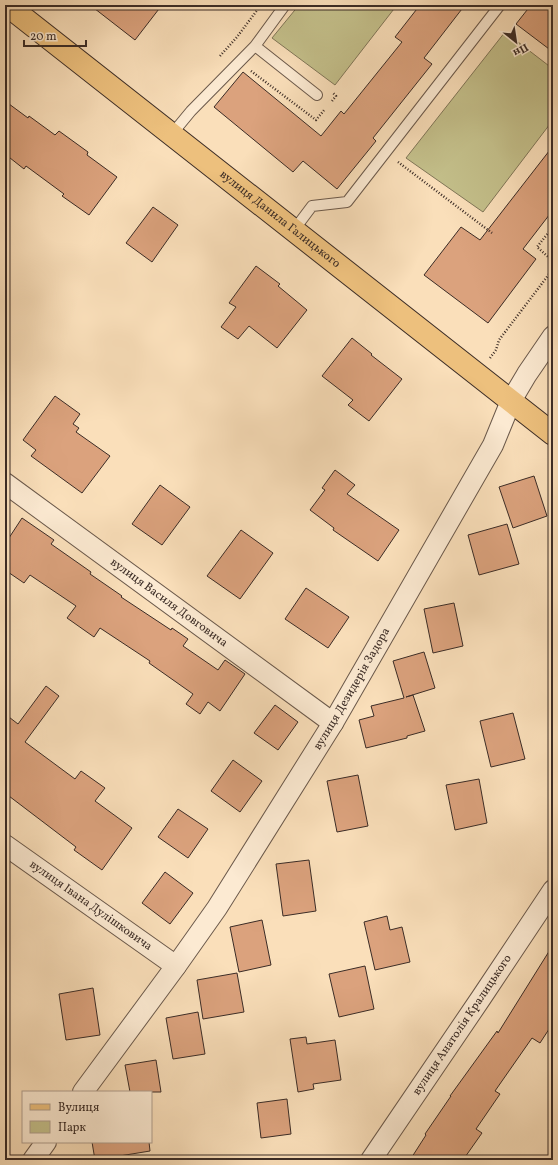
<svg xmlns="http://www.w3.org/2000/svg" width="558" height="1165" font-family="Vollkorn,serif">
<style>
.green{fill:#c4c08b;stroke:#807658}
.building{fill:#dba27d;stroke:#3b2c26}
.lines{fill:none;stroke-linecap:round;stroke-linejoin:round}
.service-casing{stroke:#6b594b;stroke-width:12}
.minor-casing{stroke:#6b594b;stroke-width:22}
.primary-casing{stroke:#3b2c26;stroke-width:24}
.path{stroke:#3b2c26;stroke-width:2.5;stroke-dasharray:1 2;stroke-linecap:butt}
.service{stroke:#fcead2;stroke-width:10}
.minor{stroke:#fcead2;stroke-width:20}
.primary{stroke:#edc07d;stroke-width:22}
.labels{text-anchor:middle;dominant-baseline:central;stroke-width:3;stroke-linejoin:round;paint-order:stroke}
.street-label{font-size:12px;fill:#3b2c26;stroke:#fcead2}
</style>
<rect width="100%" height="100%" fill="#fadfba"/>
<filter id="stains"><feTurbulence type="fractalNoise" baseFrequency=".005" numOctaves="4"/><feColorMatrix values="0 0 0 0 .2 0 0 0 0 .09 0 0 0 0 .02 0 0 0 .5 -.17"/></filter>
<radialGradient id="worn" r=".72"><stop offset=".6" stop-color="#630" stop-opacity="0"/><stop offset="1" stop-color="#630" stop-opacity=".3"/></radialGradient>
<path class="green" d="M299,5H397L335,85L272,38Z
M505,32L553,69V120L483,212L406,158Z"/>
<path class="building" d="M90,5H162L135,40Z
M420,5H465L424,58L432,64L373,138L376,141L337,189L303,161L293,172L214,107L243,72L321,136L341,111L344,114L402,42L395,37Z
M531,5H553V52L516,24Z
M5,101L28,118L29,116L55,135L59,131L88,152L87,155L117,177L89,215L62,196L64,194L26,166L24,169L5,154Z
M553,146V210L523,249L536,259L488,323L424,275L461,227L480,240Z
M153,207L178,225L152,262L126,243Z
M256,266L280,284L278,286L307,310L277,348L249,326L238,339L221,327L236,307L229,303Z
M352,338L372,354L371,355L402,379L369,421L348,405L353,400L322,376Z
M55,396L80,414L73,424L79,428L76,432L110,456L82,493L31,456L36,450L23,440Z
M335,470L355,485L347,494L399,530L378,561L333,530L334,528L310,510L325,490L322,488Z
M534,476L547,516L513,528L499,487Z
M160,485L190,507L162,545L132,524Z
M22,518L54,540L51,544L91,572L90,574L122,596L121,597L171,630L172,628L188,639L183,646L218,670L225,660L245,674L220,711L208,702L200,714L186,704L193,694L149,663L150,661L100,628L94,637L67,618L76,606L30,575L24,583L5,570V544Z
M507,524L519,564L479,575L468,535Z
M241,530L273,553L240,599L207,576Z
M306,588L349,617L328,648L285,619Z
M454,603L463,646L433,653L424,609Z
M424,652L435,688L406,697L413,695L425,731L407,736V738L366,748L359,720L374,716L371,706L404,698L393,661Z
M46,686L59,696L25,742L75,779L81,771L105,788L95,801L132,828L102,870L74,850L76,847L5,793V714L18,724Z
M275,705L298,722L278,750L254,733Z
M513,713L525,759L491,767L480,721Z
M233,760L262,781L240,812L211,791Z
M358,775L368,826L337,832L327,781Z
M479,779L487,823L455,830L446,785Z
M178,809L208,829L188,858L158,837Z
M309,860L316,911L283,916L276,864Z
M165,872L193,893L170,924L142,903Z
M387,916L390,930L402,927L410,962L375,970L364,922Z
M262,920L271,965L239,972L230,927Z
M553,945V1023L540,1043L532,1038L495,1091L500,1094L476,1129L482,1133L463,1160H410L426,1135L425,1134L451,1096H450L497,1031L498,1033Z
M365,966L374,1009L339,1017L329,974Z
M237,973L244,1012L203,1019L197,980Z
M93,988L100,1035L66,1040L59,994Z
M198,1012L205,1054L173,1059L166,1018Z
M306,1037L307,1044L335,1040L341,1080L313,1084L314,1089L298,1092L290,1039Z
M156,1060L161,1092H130L125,1065Z
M287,1099L291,1134L261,1138L257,1103Z
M92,1142H149L150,1151L95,1160Z"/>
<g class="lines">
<g class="service-casing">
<path id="service" d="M255,46L317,95
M172,134L191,111L255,46L285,5
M294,230L312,206L347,202L500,5"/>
</g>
<g class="minor-casing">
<g id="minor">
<path id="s1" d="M5,483L333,723"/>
<path id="s2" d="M5,845L176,966"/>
<path id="s3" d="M83,1092L176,966L217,908L333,723L493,445L511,401L527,374L553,336"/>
<path d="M33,1160L46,1142"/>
<path id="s4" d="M371,1160L481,998L553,890"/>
</g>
</g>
<g class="primary-casing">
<g id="primary">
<path id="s5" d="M7,5L553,434"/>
</g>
</g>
<path class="path" d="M220,56L237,37L261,5
M251,71L316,120L325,109
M332,101L336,96L333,93
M398,162L492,233
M553,227L537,247L553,261
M490,358L496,350L499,340L553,269"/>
<use href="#service" class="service"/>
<use href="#minor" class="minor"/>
<use href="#primary" class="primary"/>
</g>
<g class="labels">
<g class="street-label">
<text stroke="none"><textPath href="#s5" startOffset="347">вулиця Данила Галицького</textPath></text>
<text stroke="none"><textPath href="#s1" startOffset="203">вулиця Василя Довговича</textPath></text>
<text stroke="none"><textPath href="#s3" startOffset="485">вулиця Дезидерія Задора</textPath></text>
<text stroke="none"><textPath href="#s2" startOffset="105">вулиця Івана Дулішковича</textPath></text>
<text stroke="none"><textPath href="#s4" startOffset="163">вулиця Анатолія Кралицького</textPath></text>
</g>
</g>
<rect width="558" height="1165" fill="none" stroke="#fadfba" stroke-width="20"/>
<rect x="6" y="6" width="546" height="1153" fill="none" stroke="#3b2c26" stroke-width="2"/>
<rect x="10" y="10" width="538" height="1145" fill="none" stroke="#3b2c26"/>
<rect x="22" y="1091" width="130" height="52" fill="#fcead2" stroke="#af9e8d"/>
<rect x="30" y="1104" width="20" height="6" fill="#edc07d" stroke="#af9e8d"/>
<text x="58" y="1111" font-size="12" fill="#3b2c26">Вулиця</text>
<rect x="30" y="1121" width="20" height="12" fill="#c4c08b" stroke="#af9e8d"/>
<text x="58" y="1131" font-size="12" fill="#3b2c26">Парк</text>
<g transform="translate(516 42) rotate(150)" stroke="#fcead2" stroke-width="3" paint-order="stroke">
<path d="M0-3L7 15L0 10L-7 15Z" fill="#3b2c26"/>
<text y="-6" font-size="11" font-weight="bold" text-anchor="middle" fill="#3b2c26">Пн</text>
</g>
<path d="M24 40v6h62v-6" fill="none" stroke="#3b2c26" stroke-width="2"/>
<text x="30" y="40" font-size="12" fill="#3b2c26" stroke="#fcead2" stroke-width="3" paint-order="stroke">20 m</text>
<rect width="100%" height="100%" filter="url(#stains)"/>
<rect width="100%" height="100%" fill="url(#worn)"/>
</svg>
